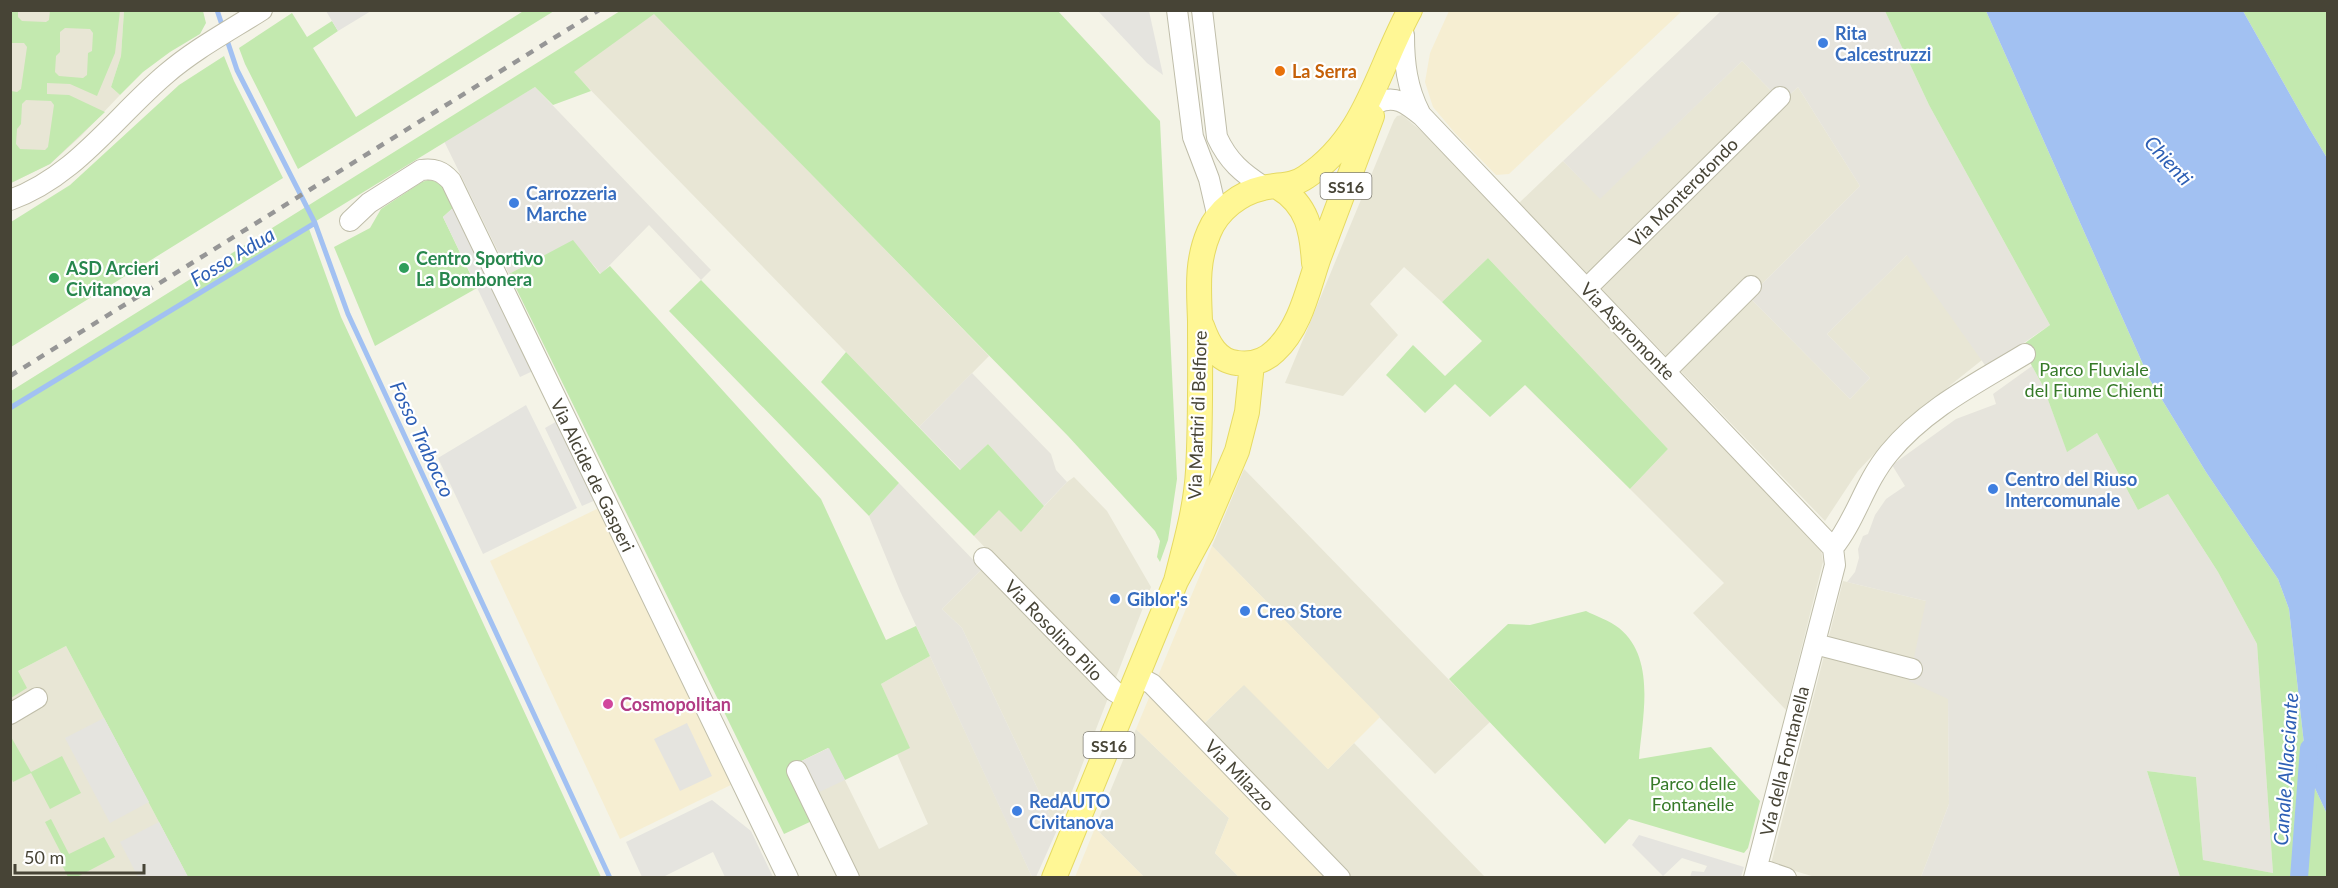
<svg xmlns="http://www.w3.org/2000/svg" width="2338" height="888" font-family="Lato,sans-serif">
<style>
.residential{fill:#e8e6d5}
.commercial{fill:#f6eed2}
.industrial{fill:#e6e4dc}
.green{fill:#c3e9af;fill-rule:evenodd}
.parking{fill:#e5e4df}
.water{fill:#a2c1f2}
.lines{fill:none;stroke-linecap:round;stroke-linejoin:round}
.stream{stroke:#a2c1f2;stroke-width:5}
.canal{stroke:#a2c1f2;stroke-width:18}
.minor-casing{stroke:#bfbda9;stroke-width:22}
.major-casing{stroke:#e6da63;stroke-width:26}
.minor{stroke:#fff;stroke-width:20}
.major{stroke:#fff795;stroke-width:24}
.rail{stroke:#969696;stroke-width:4.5;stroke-dasharray:8 8;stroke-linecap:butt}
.shop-dot{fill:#3f7fe0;stroke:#fff;stroke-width:2}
.food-dot{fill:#e8710a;stroke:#fff;stroke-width:2}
.leisure-dot{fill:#2e9e5b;stroke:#fff;stroke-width:2}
.hotel-dot{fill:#d1479c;stroke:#fff;stroke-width:2}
.labels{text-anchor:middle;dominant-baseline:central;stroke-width:4.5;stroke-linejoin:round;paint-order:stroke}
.shield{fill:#fff;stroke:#7e7c72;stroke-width:1.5}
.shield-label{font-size:16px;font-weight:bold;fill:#474436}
.shop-label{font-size:18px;font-weight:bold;fill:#366cbe;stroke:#fff;text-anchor:start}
.food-label{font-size:18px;font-weight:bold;fill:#c56008;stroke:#fff;text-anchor:start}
.street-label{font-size:18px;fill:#474436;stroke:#fff}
.leisure-label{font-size:18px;font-weight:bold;fill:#27864d;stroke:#fff;text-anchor:start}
.park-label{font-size:18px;fill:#367a28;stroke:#fff}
.hotel-label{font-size:18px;font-weight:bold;fill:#b23c85;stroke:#fff;text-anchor:start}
.water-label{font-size:20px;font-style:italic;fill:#2d5fb5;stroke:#fff}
</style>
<rect width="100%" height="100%" fill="#f4f3e7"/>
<path class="residential" d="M11,11H124L121,56L111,87L120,95L81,136L50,164L11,183Z
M654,13L989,356L919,427L573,72Z
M1742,61L1782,102L1798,87L1860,186L1749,297L1850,399L1870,378L1827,334L1908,254L1982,360L1903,423L1858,471L1825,521L1519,203L1563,161L1600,198Z
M1402,115L1431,139L1821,549L1823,562L1786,710L1693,613L1724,583L1630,489L1668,449L1488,258L1442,302L1404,267L1370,304L1398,335L1343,396L1285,383L1394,120L1397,116Z
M1244,469L1490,722L1435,774L1212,546Z
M1074,477L1107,511L1151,587L1057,830L962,628L942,609L994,557L974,536L999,509L1021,531L1067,482Z
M1843,581L1926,601L1948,699L1949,804L1921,877H1815L1771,864Z
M66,646L188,877H11L10,658L18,671Z
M930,656L1018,846L1032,877H841L788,768L829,748L879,849L928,824L897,754L909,748L881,684Z
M1244,684L1328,769L1354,743L1485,877H1340L1197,731Z
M1136,729L1229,818L1215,853L1239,877H1144L1095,828Z"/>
<path class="commercial" d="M1449,11V10L1682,11L1509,174L1496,175L1455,133L1433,107L1425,82L1430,53Z
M607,504L741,780L620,839L490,561Z
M1212,546L1380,717L1328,769L1244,685L1197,730L1340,877H1239L1215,853L1229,818L1136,729Z
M1095,828L1144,877H1075Z"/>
<path class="industrial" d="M1721,11H1885L1929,105L2050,325L1987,368L1907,255L1827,334L1870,378L1850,399L1749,297L1860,186L1798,87L1782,102L1742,61L1600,199L1563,161Z
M535,87L711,270L701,280L649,225L601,274L573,241L509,274L444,141Z
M2032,366L2043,386L2067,451L2097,433L2138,510L2168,494L2218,572L2257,644L2273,873L2203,860L2196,777L2147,771L2180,877H1921L1949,804L1948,699L1909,681L1926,601L1847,582L1855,572L1859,558L1858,549L1863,536L1868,534L1875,515L1886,499L1905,486L1892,465L1956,419L1996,404L1993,394Z
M972,373L1051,454L1056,470L1067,482L1044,506L988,444L961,470L919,427Z
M899,483L982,569L942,609L962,628L1057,830L1036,877H1032L900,591L869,516Z"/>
<path class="green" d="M11,10L18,11V17L22,21L46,22L49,20L50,11H120L115,53L97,96L70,84L47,83V94L69,95L105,112L50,164L11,183V91L17,92L21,89L27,47L24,43H11ZM65,28L90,29L93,33L92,51L88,53L87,75L83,78L59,76L55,72L56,56L60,52V32ZM26,100L51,101L54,105L48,147L45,150L20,149L16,144L17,129L21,124L22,104Z
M525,10L554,11L298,169L245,64L239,48L292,13L307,37L332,21L338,31L313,48L356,117Z
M124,11H203L206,23L200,34L170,52L143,72L120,95L111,87L121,56Z
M620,11H1058L1160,121L1177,479L1168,540L1160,562L1157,557L1160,541L1155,531L1068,436L654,14L574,72L591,91L553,105L535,87L308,226L341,317L601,877H188L66,646L18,671L27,688L11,698V391Z
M1885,11H1986L2150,380L2206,472L2278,579L2289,609L2307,771L2327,814V877H2180L2147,771L2196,777L2203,860L2273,873L2257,644L2218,572L2168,494L2138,510L2097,433L2067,452L2043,386L2021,346L2050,325L1929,105Z
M2243,11H2327V158L2309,128Z
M224,56L234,81L283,178L11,347V222L70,185L179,85Z
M428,180C445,182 448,192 455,206L443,217L477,288L375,346L334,247L370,228L381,209L422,182Z
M573,240L600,274L610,266L821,499L886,640L916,626L930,656L881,684L910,748L845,780L828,748L789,767L814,820L784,834L509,274Z
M1488,258L1668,449L1630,489L1525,385L1490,417L1455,384L1425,413L1386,375L1413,345L1445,376L1482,341L1442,302Z
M701,280L899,483L869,516L669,311Z
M846,352L960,470L988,444L1044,506L1021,532L999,510L974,536L821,382Z
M1586,611C1596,616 1610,621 1619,628C1657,659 1642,718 1639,759L1711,747L1760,801L1748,848L1744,853L1629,819L1605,844L1449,679L1508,624L1530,625Z
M10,735L31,772L62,756L81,793L50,809L31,773L13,782L11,777Z
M51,819L69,854L104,837L115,857L77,877H68L57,855L61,853L45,822Z"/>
<path class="parking" d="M326,11H371L338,31Z
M1098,11H1149L1163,75L1147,63Z
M455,206L535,370L520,377L443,217Z
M526,405L577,508L483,554L438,458Z
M559,420L598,499L582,506L545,428Z
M104,718L149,802L110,823L65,738Z
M687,723L712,776L680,791L654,739Z
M829,748L845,780L817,793L802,761Z
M712,800L751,831L773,877H725L713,852L663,877H642L626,842Z
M159,822L188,877H138L120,842Z
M1639,835L1744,867L1741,877H1690L1692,871L1704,872L1707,866L1682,858L1663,876L1632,845Z"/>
<path class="water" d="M1986,11H2243L2309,128L2327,158V814L2307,771L2289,609L2278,579L2206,472L2150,380Z"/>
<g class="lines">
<path class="stream" d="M217,10L237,70L315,223L348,314L610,878
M10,408L315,223"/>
<path class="canal" d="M2299,878L2309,748"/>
<g class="minor-casing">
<path id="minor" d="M1177,10L1193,137L1209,179L1218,218
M1202,10L1217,137C1228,161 1242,173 1264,187
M1404,35C1404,63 1407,88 1420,113
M1377,103C1395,94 1407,104 1422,116L1833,548L1835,565L1754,878
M10,200C75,177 115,117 166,74C195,49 229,31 262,10
M350,221L369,203L421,170C434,168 442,171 451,181L788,878
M1587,288L1780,97
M1666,371L1751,286
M1833,548C1856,520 1864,483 1889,453C1925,409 1977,383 2025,354
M984,558L1114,691L1127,699
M1815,644L1912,669
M1137,676L1152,684L1340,878
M10,714L37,698
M797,771L849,878
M1757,868L1786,878"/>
</g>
<g class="major-casing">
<path id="major" d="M1278,187C1308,205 1312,231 1314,263
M1202,326C1208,343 1217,361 1237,363C1251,365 1265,361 1275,351C1301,327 1308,288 1319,257C1337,210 1354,163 1372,116
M1176,581C1185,545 1196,508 1198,471C1201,421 1200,371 1200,321C1199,290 1196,262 1209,232C1218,210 1240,193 1263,188C1278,184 1292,187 1306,177C1367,136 1377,70 1410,10
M1054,878L1176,581L1202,533L1237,451L1247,412L1252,364"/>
</g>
<use href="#minor" class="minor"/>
<use href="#major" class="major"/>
<path class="rail" d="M10,376L599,10"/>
</g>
<g class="shop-dot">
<circle cx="1823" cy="43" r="6"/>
<circle cx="514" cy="203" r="6"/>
<circle cx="1993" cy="489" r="6"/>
<circle cx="1115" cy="599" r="6"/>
<circle cx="1245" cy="611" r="6"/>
<circle cx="1017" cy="811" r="6"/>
</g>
<circle class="food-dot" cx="1280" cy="71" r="6"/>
<g class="leisure-dot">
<circle cx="404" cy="268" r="6"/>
<circle cx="54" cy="278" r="6"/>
</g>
<circle class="hotel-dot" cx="608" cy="704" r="6"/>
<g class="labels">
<g class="shield">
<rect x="1320.5" y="173" width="51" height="26" rx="4.5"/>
<rect x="1083.5" y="732" width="51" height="26" rx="4.5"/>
</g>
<g class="shield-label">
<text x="1346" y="186">SS16</text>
<text x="1109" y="745">SS16</text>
</g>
<g class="shop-label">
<text x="1835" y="33">Rita<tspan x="1835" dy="21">Calcestruzzi</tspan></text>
<text x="526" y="193">Carrozzeria<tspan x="526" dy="21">Marche</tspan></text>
<text x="2005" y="479">Centro del Riuso<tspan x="2005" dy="21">Intercomunale</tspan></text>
<text x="1127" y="599">Giblor's</text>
<text x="1257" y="611">Creo Store</text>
<text x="1029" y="801">RedAUTO<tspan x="1029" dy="21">Civitanova</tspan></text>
</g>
<g class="food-label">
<text x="1292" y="71">La Serra</text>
</g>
<g class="street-label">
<text transform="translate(1683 192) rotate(-45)">Via Monterotondo</text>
<text transform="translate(1628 331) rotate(46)">Via Aspromonte</text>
<text transform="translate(1197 415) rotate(-88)">Via Martiri di Belfiore</text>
<text transform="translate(593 475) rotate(64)">Via Alcide de Gasperi</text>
<text transform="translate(1054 630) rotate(46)">Via Rosolino Pilo</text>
<text transform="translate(1784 761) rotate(-76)">Via della Fontanella</text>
<text transform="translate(1240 775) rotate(46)">Via Milazzo</text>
</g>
<g class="leisure-label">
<text x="416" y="258">Centro Sportivo<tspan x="416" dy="21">La Bombonera</tspan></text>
<text x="66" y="268">ASD Arcieri<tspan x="66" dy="21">Civitanova</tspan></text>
</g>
<g class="park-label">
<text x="2094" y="369">Parco Fluviale<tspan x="2094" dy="21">del Fiume Chienti</tspan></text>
<text x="1693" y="783">Parco delle<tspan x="1693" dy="21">Fontanelle</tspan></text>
</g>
<g class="hotel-label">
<text x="620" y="704">Cosmopolitan</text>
</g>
<g class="water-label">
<text transform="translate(2169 160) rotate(47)">Chienti</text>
<text transform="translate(232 256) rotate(-31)">Fosso Adua</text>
<text transform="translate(423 439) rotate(65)">Fosso Trabocco</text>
<text transform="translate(2285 769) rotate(-86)">Canale Allacciante</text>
</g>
</g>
<rect width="2338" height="888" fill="none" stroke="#474436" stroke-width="24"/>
<path d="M15 864v9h129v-9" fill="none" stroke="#474436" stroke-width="3"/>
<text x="24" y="864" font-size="18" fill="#474436" stroke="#ffffff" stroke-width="4.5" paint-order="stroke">50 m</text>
</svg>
